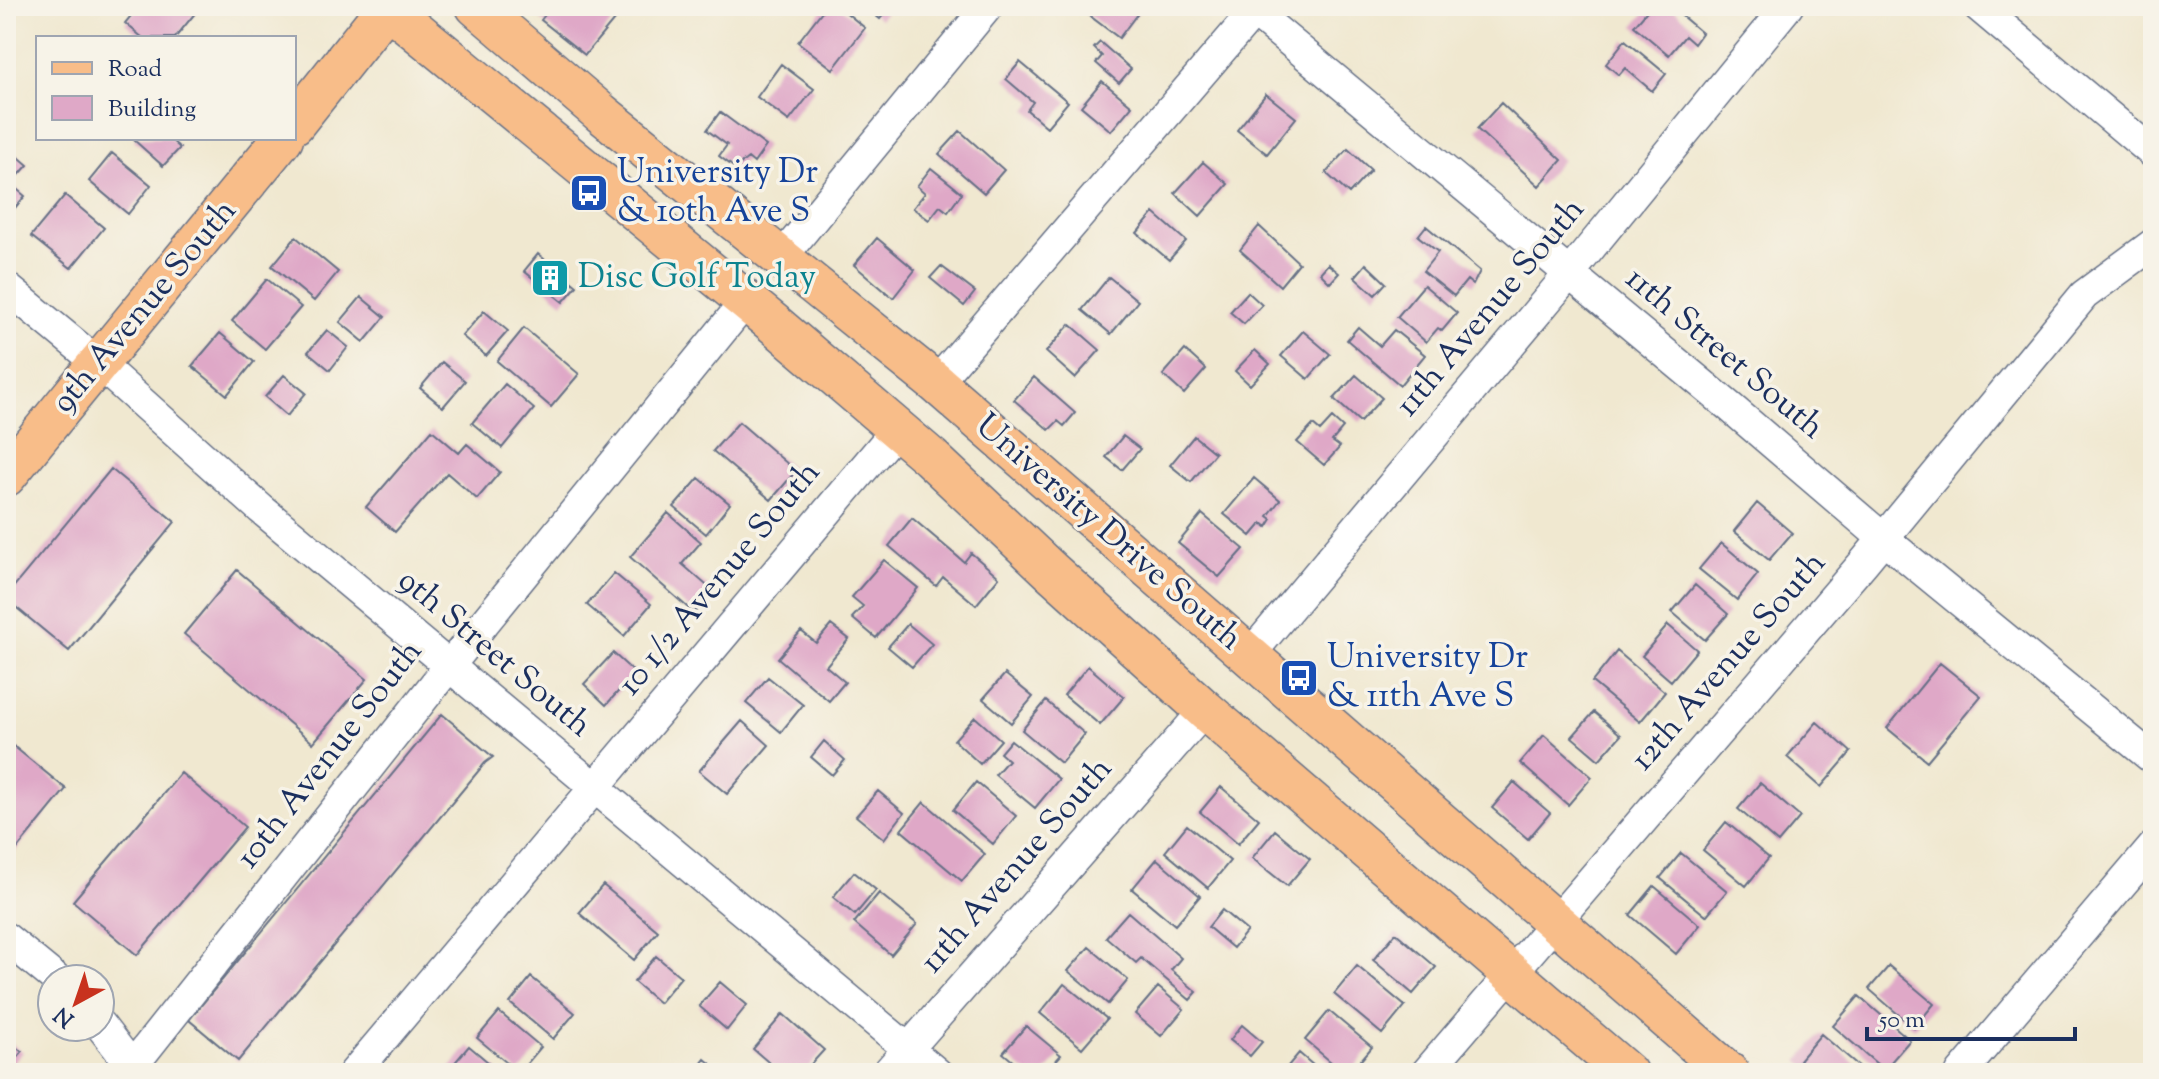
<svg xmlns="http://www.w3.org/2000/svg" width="2159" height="1079" font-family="'Sorts Mill Goudy',serif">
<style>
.building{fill:#dfa8c7}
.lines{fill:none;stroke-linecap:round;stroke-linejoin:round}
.minor-casing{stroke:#667086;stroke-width:33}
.major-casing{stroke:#667086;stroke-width:43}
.minor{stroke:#fff;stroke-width:30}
.major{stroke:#f8bd89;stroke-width:40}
.labels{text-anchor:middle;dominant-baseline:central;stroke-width:7;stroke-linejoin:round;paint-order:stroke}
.transit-label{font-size:34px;fill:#164399;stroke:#f7f3e8;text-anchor:start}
.culture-label{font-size:34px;fill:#0d838f;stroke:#f7f3e8;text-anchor:start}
.street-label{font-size:34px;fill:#1b2f5e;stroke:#f7f3e8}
</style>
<rect width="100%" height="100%" fill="#f7f3e8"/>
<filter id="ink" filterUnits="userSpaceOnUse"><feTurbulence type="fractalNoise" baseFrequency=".0125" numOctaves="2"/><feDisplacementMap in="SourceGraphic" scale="16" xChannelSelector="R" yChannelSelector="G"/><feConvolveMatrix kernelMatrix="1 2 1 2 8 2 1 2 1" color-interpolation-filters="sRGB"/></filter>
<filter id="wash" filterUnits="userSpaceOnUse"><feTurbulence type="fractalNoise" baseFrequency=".006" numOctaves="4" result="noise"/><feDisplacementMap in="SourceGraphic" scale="32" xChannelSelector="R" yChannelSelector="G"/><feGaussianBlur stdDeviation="1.8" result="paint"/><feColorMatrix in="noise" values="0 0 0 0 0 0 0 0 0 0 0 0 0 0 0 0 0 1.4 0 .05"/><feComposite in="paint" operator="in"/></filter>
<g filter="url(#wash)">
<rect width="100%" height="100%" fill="#f0e8d0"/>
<g id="blocks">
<path class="building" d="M139,6H201L175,38H143L125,23Z
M552,6H621L624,8L585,55L541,20Z
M826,6H838L865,28L833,69L798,42Z
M864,6H891L880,19Z
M1092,6H1143L1119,38L1086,13Z
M1651,6H1670L1702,33L1694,44L1685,36L1669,55L1634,26Z
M1625,40L1666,74L1652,91L1625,68L1619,75L1606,64Z
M1100,42L1131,69L1119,83L1096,63L1102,56L1094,48Z
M1020,62L1068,102L1047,127L1027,110L1033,102L1006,79Z
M781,64L814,89L789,121L757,97Z
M1102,81L1132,106L1111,131L1081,106Z
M1266,94L1296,118L1267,154L1237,130Z
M1501,103L1562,160L1539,186L1477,129Z
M720,112L766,146L754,163L748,158L735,168L719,156L727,145L707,130Z
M960,131L1004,170L984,193L939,154Z
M136,138H169L180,148L163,166L134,140Z
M6,146L28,165L19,175L6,164Z
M1348,149L1371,170L1349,194L1326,173Z
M112,153L151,185L128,214L89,181Z
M1203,162L1228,184L1200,216L1175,193Z
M931,168L962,193L948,212L940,206L929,220L913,208L925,193L917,186Z
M6,180L25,196L8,216L6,215Z
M65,195L104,228L71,268L31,236Z
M1154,213L1186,241L1169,260L1137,233Z
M1259,226L1299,263L1280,286L1240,250Z
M1426,226L1480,271L1473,285L1467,280L1454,296L1423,271L1438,252L1418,236Z
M296,237L338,272L314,301L272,266Z
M877,238L915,270L893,298L854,265Z
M538,254L577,286L563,302L524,271Z
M1328,264L1339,273L1330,283L1320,273Z
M1366,264L1386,283L1375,295L1355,277Z
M941,266L975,292L964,306L930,278Z
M1109,277L1138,301L1111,334L1082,310Z
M267,279L301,307L265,349L232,321Z
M1424,285L1457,313L1442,331L1438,328L1426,342L1397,317Z
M1248,292L1262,305L1244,324L1230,312Z
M361,297L385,317L364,342L340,322Z
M484,311L508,331L486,356L462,336Z
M1070,324L1100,350L1075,378L1046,352Z
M1358,327L1380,346L1394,330L1425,355L1400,385L1347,340Z
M524,328L579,374L551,407L497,361Z
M327,330L348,347L330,370L308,352Z
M1303,331L1330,354L1308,379L1281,356Z
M220,333L254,362L227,395L192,366Z
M1185,350L1206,369L1184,394L1163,375Z
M1255,350L1270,364L1250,385L1235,371Z
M442,362L465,381L443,407L420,388Z
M284,375L306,393L287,416L265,397Z
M1356,375L1382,398L1360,422L1334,399Z
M1034,377L1075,413L1064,426L1058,421L1049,430L1014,400Z
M505,384L534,409L502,448L472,423Z
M1332,418L1343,428L1332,441L1340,447L1324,465L1297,442L1313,425L1320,431Z
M739,422L796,471L771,500L713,451Z
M432,430L459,453L467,444L500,472L477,499L447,473L395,532L366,507Z
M1123,436L1140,449L1122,470L1106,457Z
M1194,436L1215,453L1191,482L1170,465Z
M111,469L175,522L69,651L6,599V596Z
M699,478L730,504L706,534L674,507Z
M1254,478L1280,500L1268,516L1272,519L1267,527L1262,523L1251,536L1224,514Z
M1757,503L1792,533L1769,560L1734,531Z
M668,513L701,542L682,564L713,591L694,613L630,557Z
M1202,514L1244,549L1219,577L1178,543Z
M912,518L964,562L971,553L999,577L976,605L943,577L936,586L889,546Z
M1721,543L1758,574L1737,600L1699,569Z
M884,560L918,588L876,638L852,618L863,606L852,597Z
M237,570L367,679L313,743L184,634Z
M614,573L651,604L624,636L587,605Z
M1695,585L1728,614L1705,640L1672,612Z
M908,624L932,644L912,667L888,647Z
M831,625L849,639L826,666L845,682L829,701L778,658L801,631L816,643Z
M1668,625L1697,650L1671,681L1642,656Z
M1617,651L1665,692L1640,722L1592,682Z
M613,653L635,673L606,705L584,684Z
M1940,663L1981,696L1927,761L1887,728Z
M1088,666L1124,697L1100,725L1064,695Z
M1005,674L1033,697L1011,723L983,699Z
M768,677L803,705L781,732L746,703Z
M1046,701L1085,734L1061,763L1022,730Z
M1594,712L1621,735L1599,760L1572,737Z
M442,714L493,757L485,763L238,1061L189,1020Z
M975,717L1001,740L980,764L954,740Z
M742,721L769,745L727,794L699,771Z
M1817,722L1851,752L1821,787L1787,757Z
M1544,735L1592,777L1568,805L1520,763Z
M6,740L66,789L13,854L6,848Z
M1011,740L1059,779L1035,808L995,775L1008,760L1000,753Z
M824,741L845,760L832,775L811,757Z
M181,773L245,827L137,955L73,901Z
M976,782L1016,816L993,844L953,810Z
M1514,782L1550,813L1528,839L1492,808Z
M1760,783L1800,817L1778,843L1738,809Z
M1221,787L1259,819L1238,844L1200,812Z
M878,791L904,813L884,839L856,816Z
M924,802L985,854L962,881L901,830Z
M1726,822L1769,858L1746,886L1703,850Z
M1187,825L1230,861L1208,888L1165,852Z
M1275,830L1310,859L1287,886L1252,858Z
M1681,853L1727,891L1706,916L1660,878Z
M1157,859L1200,896L1175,925L1132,889Z
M854,872L876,890L855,915L833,897Z
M603,885L658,931L634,960L579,913Z
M1654,886L1700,925L1676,954L1630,915Z
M879,893L917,924L891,955L854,923Z
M1222,910L1247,931L1233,948L1208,927Z
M1128,912L1181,958L1171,970L1197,992L1190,1000L1141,958L1136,963L1106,937Z
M1396,933L1436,967L1413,994L1373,960Z
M1089,947L1128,980L1108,1004L1068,971Z
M656,956L681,977L659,1003L634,982Z
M1357,966L1405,1006L1382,1034L1334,994Z
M1889,966L1934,1004L1914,1028L1869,989Z
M531,977L575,1013L553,1039L510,1003Z
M720,982L747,1005L727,1030L699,1006Z
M1064,984L1107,1019L1082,1048L1040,1013Z
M1158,987L1184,1009L1161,1036L1135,1014Z
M1859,996L1910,1040L1884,1070L1833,1026Z
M1329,1011L1372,1047L1350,1073H1344L1305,1040Z
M499,1012L541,1047L519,1073L477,1038Z
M783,1014L824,1050L803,1073H781L753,1049Z
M1242,1025L1262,1042L1250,1056L1230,1040Z
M1026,1026L1061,1055L1045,1073H1027L1003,1053Z
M1821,1034L1867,1073H1814L1799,1060Z
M6,1039L22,1052L6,1071Z
M469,1046L501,1073H446Z
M1299,1053L1322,1073H1282Z
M705,1059L722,1073H694Z"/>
</g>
</g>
<g filter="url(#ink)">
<use href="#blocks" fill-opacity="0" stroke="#667086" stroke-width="2"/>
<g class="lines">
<g class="minor-casing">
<path id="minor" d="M1247,6L1730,407L1884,539L2153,759
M1978,6L2153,153
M782,257L988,6
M6,287L98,363L261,509L937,1073
M936,383L1259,6
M1249,656L1569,274L1788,6
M6,938L56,979
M100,1025L137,1073
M127,1073L449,666L746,301
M354,1073L897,429
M887,1073L1205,710
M1426,1073L1864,562L2084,295L2153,244
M1961,1073L2153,847"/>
</g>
<g class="major-casing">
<path id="major" d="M386,6L773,323L930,457L1051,571L1205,710L1627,1073
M476,6L601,113L936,383L1729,1073
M294,124L388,6
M6,476L283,138"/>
</g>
<use href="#minor" class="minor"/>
<use href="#major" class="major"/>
</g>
</g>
<defs>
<g id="bus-square" transform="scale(2)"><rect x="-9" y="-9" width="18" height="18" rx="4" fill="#1a4fb4" stroke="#f7f3e8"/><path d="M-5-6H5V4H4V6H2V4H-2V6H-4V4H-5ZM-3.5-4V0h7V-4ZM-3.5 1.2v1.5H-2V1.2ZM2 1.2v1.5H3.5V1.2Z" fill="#fff"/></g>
<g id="building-square" transform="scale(2)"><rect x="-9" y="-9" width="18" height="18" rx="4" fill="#0f9aa8" stroke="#f7f3e8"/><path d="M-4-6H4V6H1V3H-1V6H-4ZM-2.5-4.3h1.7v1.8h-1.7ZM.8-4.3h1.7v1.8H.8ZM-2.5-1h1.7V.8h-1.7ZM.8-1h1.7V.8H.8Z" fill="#fff"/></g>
</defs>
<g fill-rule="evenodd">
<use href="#bus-square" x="589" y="193"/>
<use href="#building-square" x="550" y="278"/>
<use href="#bus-square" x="1299" y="678"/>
</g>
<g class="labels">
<g class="transit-label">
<text x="617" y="173">University Dr<tspan x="617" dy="39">&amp; 10th Ave S</tspan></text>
<text x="1327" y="658">University Dr<tspan x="1327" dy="39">&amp; 11th Ave S</tspan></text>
</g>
<g class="culture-label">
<text x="578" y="278">Disc Golf Today</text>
</g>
<g class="street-label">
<text transform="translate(145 307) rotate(-50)">9th Avenue South</text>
<text transform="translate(1491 308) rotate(-50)">11th Avenue South</text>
<text transform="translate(1724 354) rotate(40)">11th Street South</text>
<text transform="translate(1108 533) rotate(41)">University Drive South</text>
<text transform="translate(720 579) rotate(-50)">10 1/2 Avenue South</text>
<text transform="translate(494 654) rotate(40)">9th Street South</text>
<text transform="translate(1729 662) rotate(-49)">12th Avenue South</text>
<text transform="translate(330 755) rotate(-52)">10th Avenue South</text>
<text transform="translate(1017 866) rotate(-49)">11th Avenue South</text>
</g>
</g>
<rect width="2159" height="1079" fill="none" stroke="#f7f3e8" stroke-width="32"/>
<rect x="36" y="36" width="260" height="104" fill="#f7f3e8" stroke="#9fa5b1" stroke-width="2"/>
<rect x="52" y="62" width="40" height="12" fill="#f8bd89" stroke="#9fa5b1" stroke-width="2"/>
<text x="108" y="76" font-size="24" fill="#1b2f5e">Road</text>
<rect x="52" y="96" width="40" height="24" fill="#dfa8c7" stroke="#9fa5b1" stroke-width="2"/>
<text x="108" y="116" font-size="24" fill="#1b2f5e">Building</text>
<g transform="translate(76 1003) rotate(220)"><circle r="38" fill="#f7f3e8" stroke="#9fa5b1" stroke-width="2"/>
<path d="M0-6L14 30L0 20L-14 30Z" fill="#c8321e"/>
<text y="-12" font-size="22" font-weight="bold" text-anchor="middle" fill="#1b2f5e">N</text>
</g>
<path d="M1867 1027v12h208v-12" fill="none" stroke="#1b2f5e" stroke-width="4"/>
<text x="1879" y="1027" font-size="24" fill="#1b2f5e" stroke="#f7f3e8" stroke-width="6" paint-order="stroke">50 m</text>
</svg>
